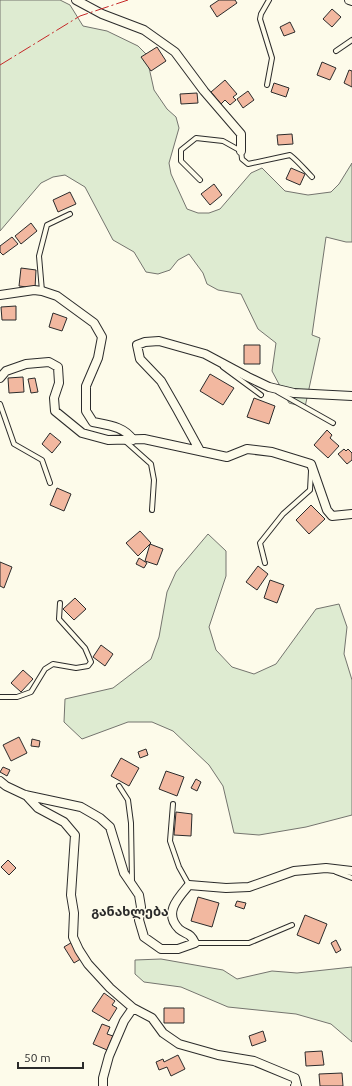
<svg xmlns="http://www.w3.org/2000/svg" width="352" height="1086" font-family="Ubuntu,'Noto Sans Georgian',sans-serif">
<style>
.green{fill:#deebd1;stroke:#74746e}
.building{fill:#f2b8a0;stroke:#2b2b2b}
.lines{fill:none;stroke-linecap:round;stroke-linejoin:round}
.service-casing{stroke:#2b2b2b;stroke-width:6}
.minor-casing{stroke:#2b2b2b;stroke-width:10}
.service{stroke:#fdfbea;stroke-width:4}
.minor{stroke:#fdfbea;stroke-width:8}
.power{stroke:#c62828;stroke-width:1;stroke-dasharray:14 3 2 3;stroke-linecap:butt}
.labels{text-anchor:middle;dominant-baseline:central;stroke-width:3;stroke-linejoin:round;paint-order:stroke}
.quarter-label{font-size:13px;font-weight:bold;fill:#2b2b2b;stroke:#fdfbea}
</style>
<rect width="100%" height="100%" fill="#fdfbea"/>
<path class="green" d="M0,0H60L70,5L83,26L107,31L138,46L146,54L154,90L167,109L176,117L179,128L169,163L171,174L187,209L198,213H209L220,209L251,173L262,168L285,191L308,195L331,192L339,184L352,163V242H346L326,237L312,335L320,338L305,407L289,403L272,371L276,343L258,329L241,294L218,290L207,284L203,273L189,254L178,260L170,270L158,274L146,272L134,252L113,240L85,187L65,175L53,177L41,183L0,231Z
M208,534L226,551V576L209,627L216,650L232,667L254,674L276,664L316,609L339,604L347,627L344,654L352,680V815L306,827L259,835L234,833L223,786L209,765L173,731L152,722H128L82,739L64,722L65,699L113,688L151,659L159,637L167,592L176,572Z
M161,959L223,970L237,979L272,971L297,973L352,967V1042L331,1024L296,1014L228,1007L181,987L144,982L135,974V960Z"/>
<path class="building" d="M219,0H235L237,3L217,17L210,6Z
M332,9L341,17L332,27L323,19Z
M290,22L295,32L284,36L280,27Z
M157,47L166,61L151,71L141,57Z
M322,62L336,68L330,80L317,75Z
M349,70L352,71V87L344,83Z
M225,80L237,94L233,97L236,100L230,105L225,100L221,104L211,92Z
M274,83L289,88L286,97L271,92Z
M248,91L254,100L243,108L237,99Z
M197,93L198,103L181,104L180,94Z
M292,134L293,144L278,145L277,135Z
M291,168L305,174L300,185L286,179Z
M214,184L222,195L210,205L201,194Z
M70,192L76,204L58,212L53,200Z
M31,223L37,231L21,244L15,236Z
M12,237L18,244L3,255L0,252V246Z
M21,268L36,270L35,288L19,286Z
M16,306V320H2L1,307Z
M53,313L67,318L62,331L49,327Z
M244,345H260V364H244Z
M210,374L234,388L223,405L200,391Z
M23,377L24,392L9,393L8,378Z
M35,378L38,392L31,393L28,379Z
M254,398L275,406L269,424L247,417Z
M327,430L332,435L330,438L339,446L328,458L314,445Z
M50,433L61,442L52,453L42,444Z
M344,449L346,451L348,449L352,453V460L347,464L338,454Z
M57,488L71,494L64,511L50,505Z
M311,505L325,519L309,534L296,520Z
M140,531L151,543L138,556L126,543Z
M150,544L163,549L157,565L145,561Z
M139,558L147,563L144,568L136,564Z
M0,562L12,567L4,588L0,586Z
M258,566L268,574L257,590L246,582Z
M270,580L284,585L277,603L264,598Z
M75,598L86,609L74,620L63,609Z
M101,645L113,654L105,666L93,657Z
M23,670L33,679L21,692L11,683Z
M19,737L27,753L11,761L3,745Z
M32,739L40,741L39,747L31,746Z
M146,749L148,755L140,758L138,752Z
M121,758L139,768L129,786L111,776Z
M3,767L10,770L7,776L0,772Z
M166,771L184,777L177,796L159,789Z
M196,779L201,782L197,791L191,788Z
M176,812L192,814L191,836L174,835Z
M8,860L16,868L9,875L1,867Z
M198,897L219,903L212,927L191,921Z
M237,901L246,903L244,909L235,906Z
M305,915L327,924L319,944L297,935Z
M336,940L341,950L336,953L331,943Z
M74,941L84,957L74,963L64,947Z
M104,993L115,1001L112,1005L117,1008L109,1021L92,1011Z
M164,1008H184V1023H164Z
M102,1024L110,1027L107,1034L113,1036L107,1050L93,1044Z
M263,1031L266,1041L252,1046L249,1036Z
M322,1051L324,1065L306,1066L305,1052Z
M178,1055L185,1069L171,1076L167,1067L159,1070L156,1062L163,1059L164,1062Z
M342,1073L343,1086H320L319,1074Z"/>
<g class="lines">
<g class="service-casing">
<path id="service" d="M336,51L352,40
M267,85L272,58L260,19L261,14L269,0
M200,180L181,161V150L196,138L223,141L241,151L242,159L248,164L290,155C299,162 305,170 312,177
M42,291L39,256L47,225L70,214
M223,367L261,395
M278,392L333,423
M0,404L14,444L42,460L50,483
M124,440L151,464L154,480L152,510
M265,563L260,543L283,514L310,490L311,471
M0,697H17L31,692L45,669L53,664L76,668L88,666L91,662L85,648L59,619L60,603
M119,786L128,800L131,823L132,882
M173,804L170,841L179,867L189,885
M336,872L352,878
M195,943H249L292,925"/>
</g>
<g class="minor-casing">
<path id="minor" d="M76,0L102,14L144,30L175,52L204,91L241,134V151
M349,0L352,1
M0,295L34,290L42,291L57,296L94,323L102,337L98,358L86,386V411L93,422C107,425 124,426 133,440
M0,378L6,371L26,364L49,362L58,367L59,383L54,398L55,411L82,433L108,440L144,439L227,457L247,449L272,452L311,464L327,510L332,516L352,514
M200,451L177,409L161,381L140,359L137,345L145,342L159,341L205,354L248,377L269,387L294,393L352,396
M0,781L6,786L25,795L81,807L100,818L110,827L124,873L139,895L141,907L139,920L144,937L161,949H178L195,943C190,932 186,935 179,929C163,913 178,898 189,885L226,888L249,887L294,871L326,868L352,871
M26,795L38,808L64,822L75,835L71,895L74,913L73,937L79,950L88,964L110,988L133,1008L152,1018L163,1033L179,1044L218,1055L254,1061L295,1078L297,1086H295
M103,1086V1078L109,1056L124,1021L133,1008"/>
</g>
<use href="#service" class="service"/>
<use href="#minor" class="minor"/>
<path class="power" d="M0,65L80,16L128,0"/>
</g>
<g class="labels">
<g class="quarter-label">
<text x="130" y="911">განახლება</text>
</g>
</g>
<path d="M18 1062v6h65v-6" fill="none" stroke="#2b2b2b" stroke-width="2"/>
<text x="24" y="1062" font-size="12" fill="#2b2b2b" stroke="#fdfbea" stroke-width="3" paint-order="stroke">50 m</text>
</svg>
